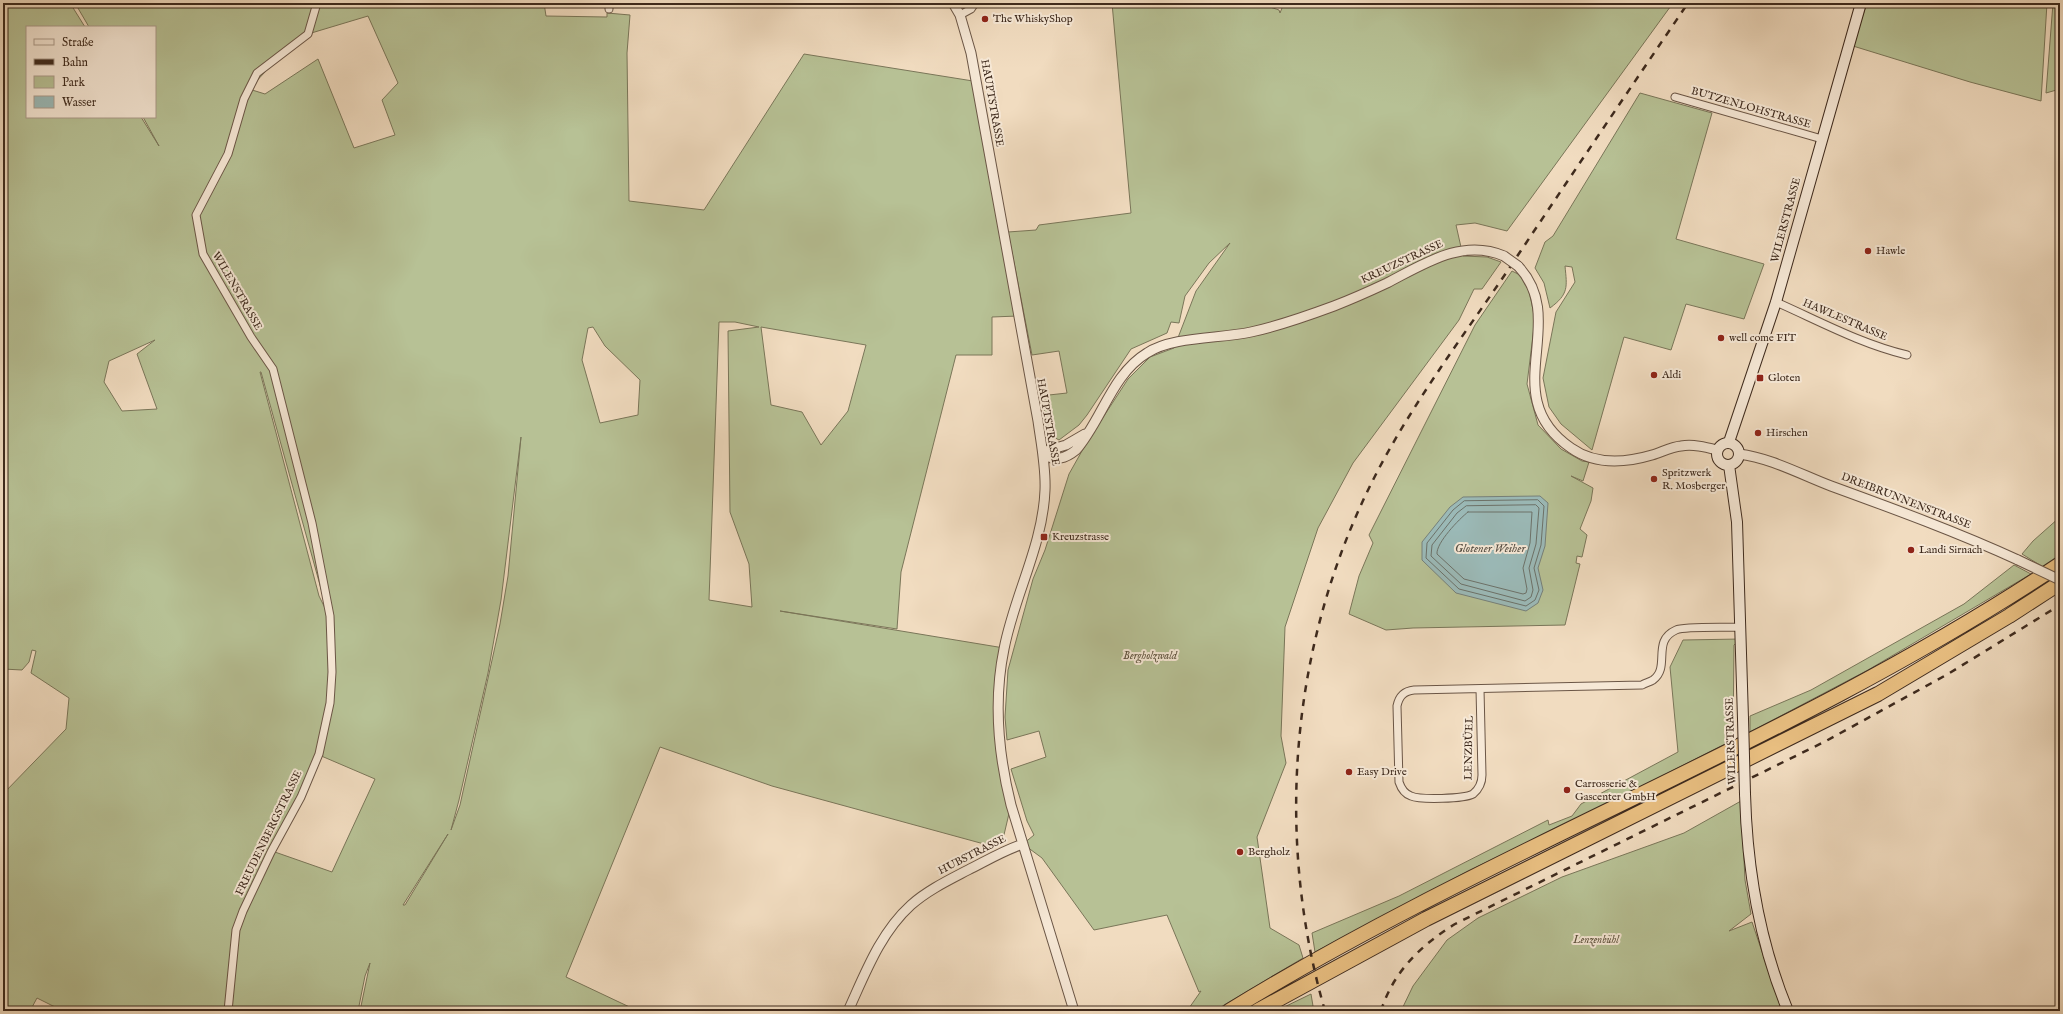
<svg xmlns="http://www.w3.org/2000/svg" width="2063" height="1014" font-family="'IM FELL English',serif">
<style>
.green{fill:#b7c195;stroke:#7a7659;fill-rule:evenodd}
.water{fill:#9bbab8;stroke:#76807a}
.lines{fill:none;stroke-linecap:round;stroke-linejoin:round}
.shore{stroke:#6c726a;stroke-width:1}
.minor-casing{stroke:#6b5646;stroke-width:9}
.tertiary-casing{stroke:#6b5646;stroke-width:11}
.secondary-casing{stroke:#3e2a1d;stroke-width:12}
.motorway-casing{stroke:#3e2a1d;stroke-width:16}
.minor{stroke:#f6e8d6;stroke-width:7}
.tertiary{stroke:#f6e8d6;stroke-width:9}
.secondary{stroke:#f6e8d6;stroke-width:10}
.motorway{stroke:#e8be80;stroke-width:14}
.rail{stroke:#3e2a1d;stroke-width:2.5;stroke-dasharray:7 7;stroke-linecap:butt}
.tertiary-bridge-casing{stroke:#6b5646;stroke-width:11;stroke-linecap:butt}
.secondary-bridge-casing{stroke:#3e2a1d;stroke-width:12;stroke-linecap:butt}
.tertiary-bridge{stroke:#f6e8d6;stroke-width:9}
.secondary-bridge{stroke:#f6e8d6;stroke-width:10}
.poi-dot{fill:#8f2418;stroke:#f6e8d6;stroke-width:1.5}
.labels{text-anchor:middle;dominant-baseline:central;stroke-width:4;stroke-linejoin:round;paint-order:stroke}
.poi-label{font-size:11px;fill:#3e2a1d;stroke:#f6e8d6;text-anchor:start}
.street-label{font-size:11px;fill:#3e2a1d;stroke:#f6e8d6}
.park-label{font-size:11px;font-style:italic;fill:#5c503b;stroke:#f6e8d6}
.water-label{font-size:12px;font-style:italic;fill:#554e44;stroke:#f6e8d6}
</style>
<rect width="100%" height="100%" fill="#f1dcc0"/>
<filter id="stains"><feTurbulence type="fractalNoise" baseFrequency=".005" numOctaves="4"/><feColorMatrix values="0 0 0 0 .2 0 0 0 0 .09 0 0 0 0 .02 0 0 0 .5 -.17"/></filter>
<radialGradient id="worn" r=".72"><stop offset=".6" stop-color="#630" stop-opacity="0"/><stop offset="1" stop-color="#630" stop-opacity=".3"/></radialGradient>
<path class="green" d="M3,3H70L85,27H27V117H141L159,146L143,117H155V27H89L75,3H544L546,16L607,17V13L630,15L627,53L629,201L704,210L804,54L973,81L1018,316L992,317V355H956L901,572L897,629L780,611L1004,648L998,695L1011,805L1003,839L995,847L772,786L660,747L566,977L638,1011H360L370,963L365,976L358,1011H63L37,998L30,1011H3V794L66,729L69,698L31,673L36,651L32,650L29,662L22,670L3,669ZM368,16L398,83L382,100L395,135L354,148L318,59L265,94L249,89L282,54L308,34ZM719,322H735L759,327L728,331L730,512L749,564L752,607L709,600ZM593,327L605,346L640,380L638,415L600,423L582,360L588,328ZM761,327L866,345L848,411L821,445L802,412L771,405ZM155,340L137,354L157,409L122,411L104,382L109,361ZM260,372H261L328,614L319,596ZM521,437L508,576L500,624L460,805L451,830L459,800L488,673L501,600ZM319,755L375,779L332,872L272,851ZM448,834L405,905H403Z
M1112,3H1258L1279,10L1280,13L1284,3H1673L1507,231L1475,223L1456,225L1463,256L1487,257L1501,262L1482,289H1474L1459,320L1353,463L1318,528L1285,627L1281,736L1286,763L1257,837L1270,928L1299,945L1303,958L1214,1011H1187L1201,991L1199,992L1167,915L1094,930L1042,858L1023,844L1034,835L1027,821L1011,769L1046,757L1039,731L1007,740L1005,717L1008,670L1033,579L1045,550L1069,474L1087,442L1128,379L1150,357L1174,348L1196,291L1230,243L1209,263L1185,296L1179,323L1171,322L1167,333L1131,349L1087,415L1079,425L1059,440L1052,436L1040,396L1067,393L1059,351L1032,355L1008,232L1036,230L1039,225L1131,213Z
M1867,3H2047L2041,101L1970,82L1853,46Z
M2053,3H2060V89L2046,93Z
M1640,93L1712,113L1676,239L1764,264L1744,319L1686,304L1671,350L1624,337L1592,450L1561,424L1549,407L1543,378L1556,312L1575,282L1572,267L1565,266C1567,287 1569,294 1550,308L1544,283L1535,268L1545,242L1553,236Z
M1512,271L1520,275L1529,291L1535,319L1527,384L1538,425L1561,449L1582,461L1589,462L1583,481L1571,476L1593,488L1591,501L1580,529L1587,535L1582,557L1577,556L1576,563L1580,564L1565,625L1413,628L1386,630L1349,614L1359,576L1373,543L1369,535L1475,325Z
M2060,517V556L2043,567L2022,554L2033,541Z
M2014,565L2031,574L1868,670L1750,732V716L1811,690L1964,604Z
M1740,639L1734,645L1733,740L1581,817L1468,871L1315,952L1312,933L1399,896L1548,820L1549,825L1572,816L1581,804L1678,752L1670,667L1683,640Z
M1741,801L1745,880L1751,914L1729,931L1752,922L1782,1011H1401L1413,986L1447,940L1478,918L1562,877L1684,833Z
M1311,994L1313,1006L1304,1011H1276Z"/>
<path class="water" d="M1540,496L1548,503L1545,546L1538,568L1543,590L1538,603L1526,611L1456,593L1422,560V542L1450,507L1463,497Z"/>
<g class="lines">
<path class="shore" d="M1538,500L1544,506L1541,545L1534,568L1539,590L1535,600L1526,606L1459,589L1426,558L1427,543L1453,510L1464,501Z
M1536,505L1539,508L1536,544L1529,568L1533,590L1531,597L1525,601L1461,584L1431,556L1432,545L1457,513L1466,506Z
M1468,512H1532L1530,543L1523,568L1527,589L1526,593L1523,594L1464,579L1437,554C1436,543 1459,519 1468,512Z"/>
<g class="minor-casing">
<path id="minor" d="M609,3V9
M960,15L971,9L975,3
M1675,97L1822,139
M1776,302C1819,321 1861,344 1907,355
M1480,689L1482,775C1482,783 1479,789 1473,794C1464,799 1420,800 1411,796C1405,794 1401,788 1399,782L1397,706C1399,696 1404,691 1414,690L1642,685C1645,683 1650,682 1653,680C1671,667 1651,641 1676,630C1685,626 1727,628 1740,627
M228,1011L236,930L243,911L271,852L301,797L319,754L330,703L332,672L330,616L312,523L273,369L251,337L203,254L196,215L228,154L244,99L257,73L308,34L317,3"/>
</g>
<g class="tertiary-casing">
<path id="tertiary" d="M953,3L960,15L971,53L1038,421C1041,443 1046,467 1045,490C1043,545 1014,596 1004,649C993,702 998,753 1011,805L1074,1011
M1518,266C1571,322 1495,396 1571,448C1595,465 1625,463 1652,455C1662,452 1671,447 1681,446C1693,444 1705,447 1717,450
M1739,454C1771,458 1802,475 1831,486C1894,509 1957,532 2018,560
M1043,455C1056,461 1065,459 1076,450C1102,420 1112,374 1147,353C1173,336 1220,339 1251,332C1279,326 1307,316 1334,306C1352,299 1370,291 1387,283C1424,264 1462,238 1504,256
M1043,455L1049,450L1066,445L1085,434
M848,1011C865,974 880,933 911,905C928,890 949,880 968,870C986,861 1004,850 1023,844"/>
</g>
<g class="secondary-casing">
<path id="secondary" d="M1729,442L1776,302L1861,3
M1717 454a11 11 0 1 1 22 0a11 11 0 1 1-22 0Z
M1729,465L1737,522L1743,719
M1745,794C1747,869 1759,941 1788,1011"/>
</g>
<g class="motorway-casing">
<path id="motorway" d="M1229,1011C1497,846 1797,740 2060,564
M1257,1011L1426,919L1878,694L2009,616L2060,583"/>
</g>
<use href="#minor" class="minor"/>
<use href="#tertiary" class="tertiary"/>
<use href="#secondary" class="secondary"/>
<use href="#motorway" class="motorway"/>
<path class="rail" d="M1325,1011C1275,838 1290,648 1370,486C1407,411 1459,342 1506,273C1566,183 1627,93 1688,3
M1381,1011C1393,972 1421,945 1455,924L1826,741L1948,674L2060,605"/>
<g class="tertiary-bridge-casing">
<path id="tertiary-bridge" d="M1504,256L1518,266
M2018,560L2060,580"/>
</g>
<g class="secondary-bridge-casing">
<path id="secondary-bridge" d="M1743,719L1745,794"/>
</g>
<use href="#tertiary-bridge" class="tertiary-bridge"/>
<use href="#secondary-bridge" class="secondary-bridge"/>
</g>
<g class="poi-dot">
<circle cx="985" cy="19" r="4"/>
<circle cx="1868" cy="251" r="4"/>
<circle cx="1721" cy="338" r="4"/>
<circle cx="1654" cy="375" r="4"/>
<rect x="1756" y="374" width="8" height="8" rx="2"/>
<circle cx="1758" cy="433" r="4"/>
<circle cx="1654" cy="479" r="4"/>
<rect x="1040" y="533" width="8" height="8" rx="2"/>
<circle cx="1911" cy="550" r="4"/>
<circle cx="1349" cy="772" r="4"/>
<circle cx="1567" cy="790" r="4"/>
<circle cx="1240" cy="852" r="4"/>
</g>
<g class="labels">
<g class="poi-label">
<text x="993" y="19">The WhiskyShop</text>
<text x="1876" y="251">Hawle</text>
<text x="1729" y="338">well come FIT</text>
<text x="1662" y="375">Aldi</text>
<text x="1768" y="378">Gloten</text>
<text x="1766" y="433">Hirschen</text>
<text x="1662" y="473">Spritzwerk<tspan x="1662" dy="13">R. Mosberger</tspan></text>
<text x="1052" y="537">Kreuzstrasse</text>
<text x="1919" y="550">Landi Sirnach</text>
<text x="1357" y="772">Easy Drive</text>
<text x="1575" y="784">Carrosserie &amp;<tspan x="1575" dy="13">Gascenter GmbH</tspan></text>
<text x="1248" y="852">Bergholz</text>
</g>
<g class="street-label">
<text transform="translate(992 103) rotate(80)">HAUPTSTRASSE</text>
<text transform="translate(1751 108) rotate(16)">BUTZENLOHSTRASSE</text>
<text transform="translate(1786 220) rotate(-75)">WILERSTRASSE</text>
<text transform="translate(1402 262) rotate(-25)">KREUZSTRASSE</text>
<text transform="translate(237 291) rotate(60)">WILENSTRASSE</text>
<text transform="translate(1845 320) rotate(23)">HAWLESTRASSE</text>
<text transform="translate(1048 422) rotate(80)">HAUPTSTRASSE</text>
<text transform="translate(1906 501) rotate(21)">DREIBRUNNENSTRASSE</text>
<text transform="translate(1731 741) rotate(-92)">WILERSTRASSE</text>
<text transform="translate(1469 748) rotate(-89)">LENZBÜEL</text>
<text transform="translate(269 833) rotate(-64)">FREUDENBERGSTRASSE</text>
<text transform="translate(972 855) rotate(-27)">HUBSTRASSE</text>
</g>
<g class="park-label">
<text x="1150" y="656">Bergholzwald</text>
<text x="1596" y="940">Lenzenbühl</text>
</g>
<g class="water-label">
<text x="1490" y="548">Glotener Weiher</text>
</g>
</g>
<rect width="2063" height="1014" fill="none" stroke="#f1dcc0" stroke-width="16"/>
<rect x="4" y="4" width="2055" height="1006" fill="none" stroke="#3e2a1d" stroke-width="2"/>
<rect x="8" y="8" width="2047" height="998" fill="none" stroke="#3e2a1d"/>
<rect x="26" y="26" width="130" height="92" fill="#f6e8d6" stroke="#ac9c8c"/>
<rect x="34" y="39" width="20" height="6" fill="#f6e8d6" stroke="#ac9c8c"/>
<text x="62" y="46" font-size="12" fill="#3e2a1d">Straße</text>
<rect x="34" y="59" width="20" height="6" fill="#3e2a1d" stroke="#ac9c8c"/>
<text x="62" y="66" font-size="12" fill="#3e2a1d">Bahn</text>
<rect x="34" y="76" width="20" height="12" fill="#b7c195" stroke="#ac9c8c"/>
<text x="62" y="86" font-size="12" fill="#3e2a1d">Park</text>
<rect x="34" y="96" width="20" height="12" fill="#9bbab8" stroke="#ac9c8c"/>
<text x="62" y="106" font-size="12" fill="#3e2a1d">Wasser</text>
<rect width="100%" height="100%" filter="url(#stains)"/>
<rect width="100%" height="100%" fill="url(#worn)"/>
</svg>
